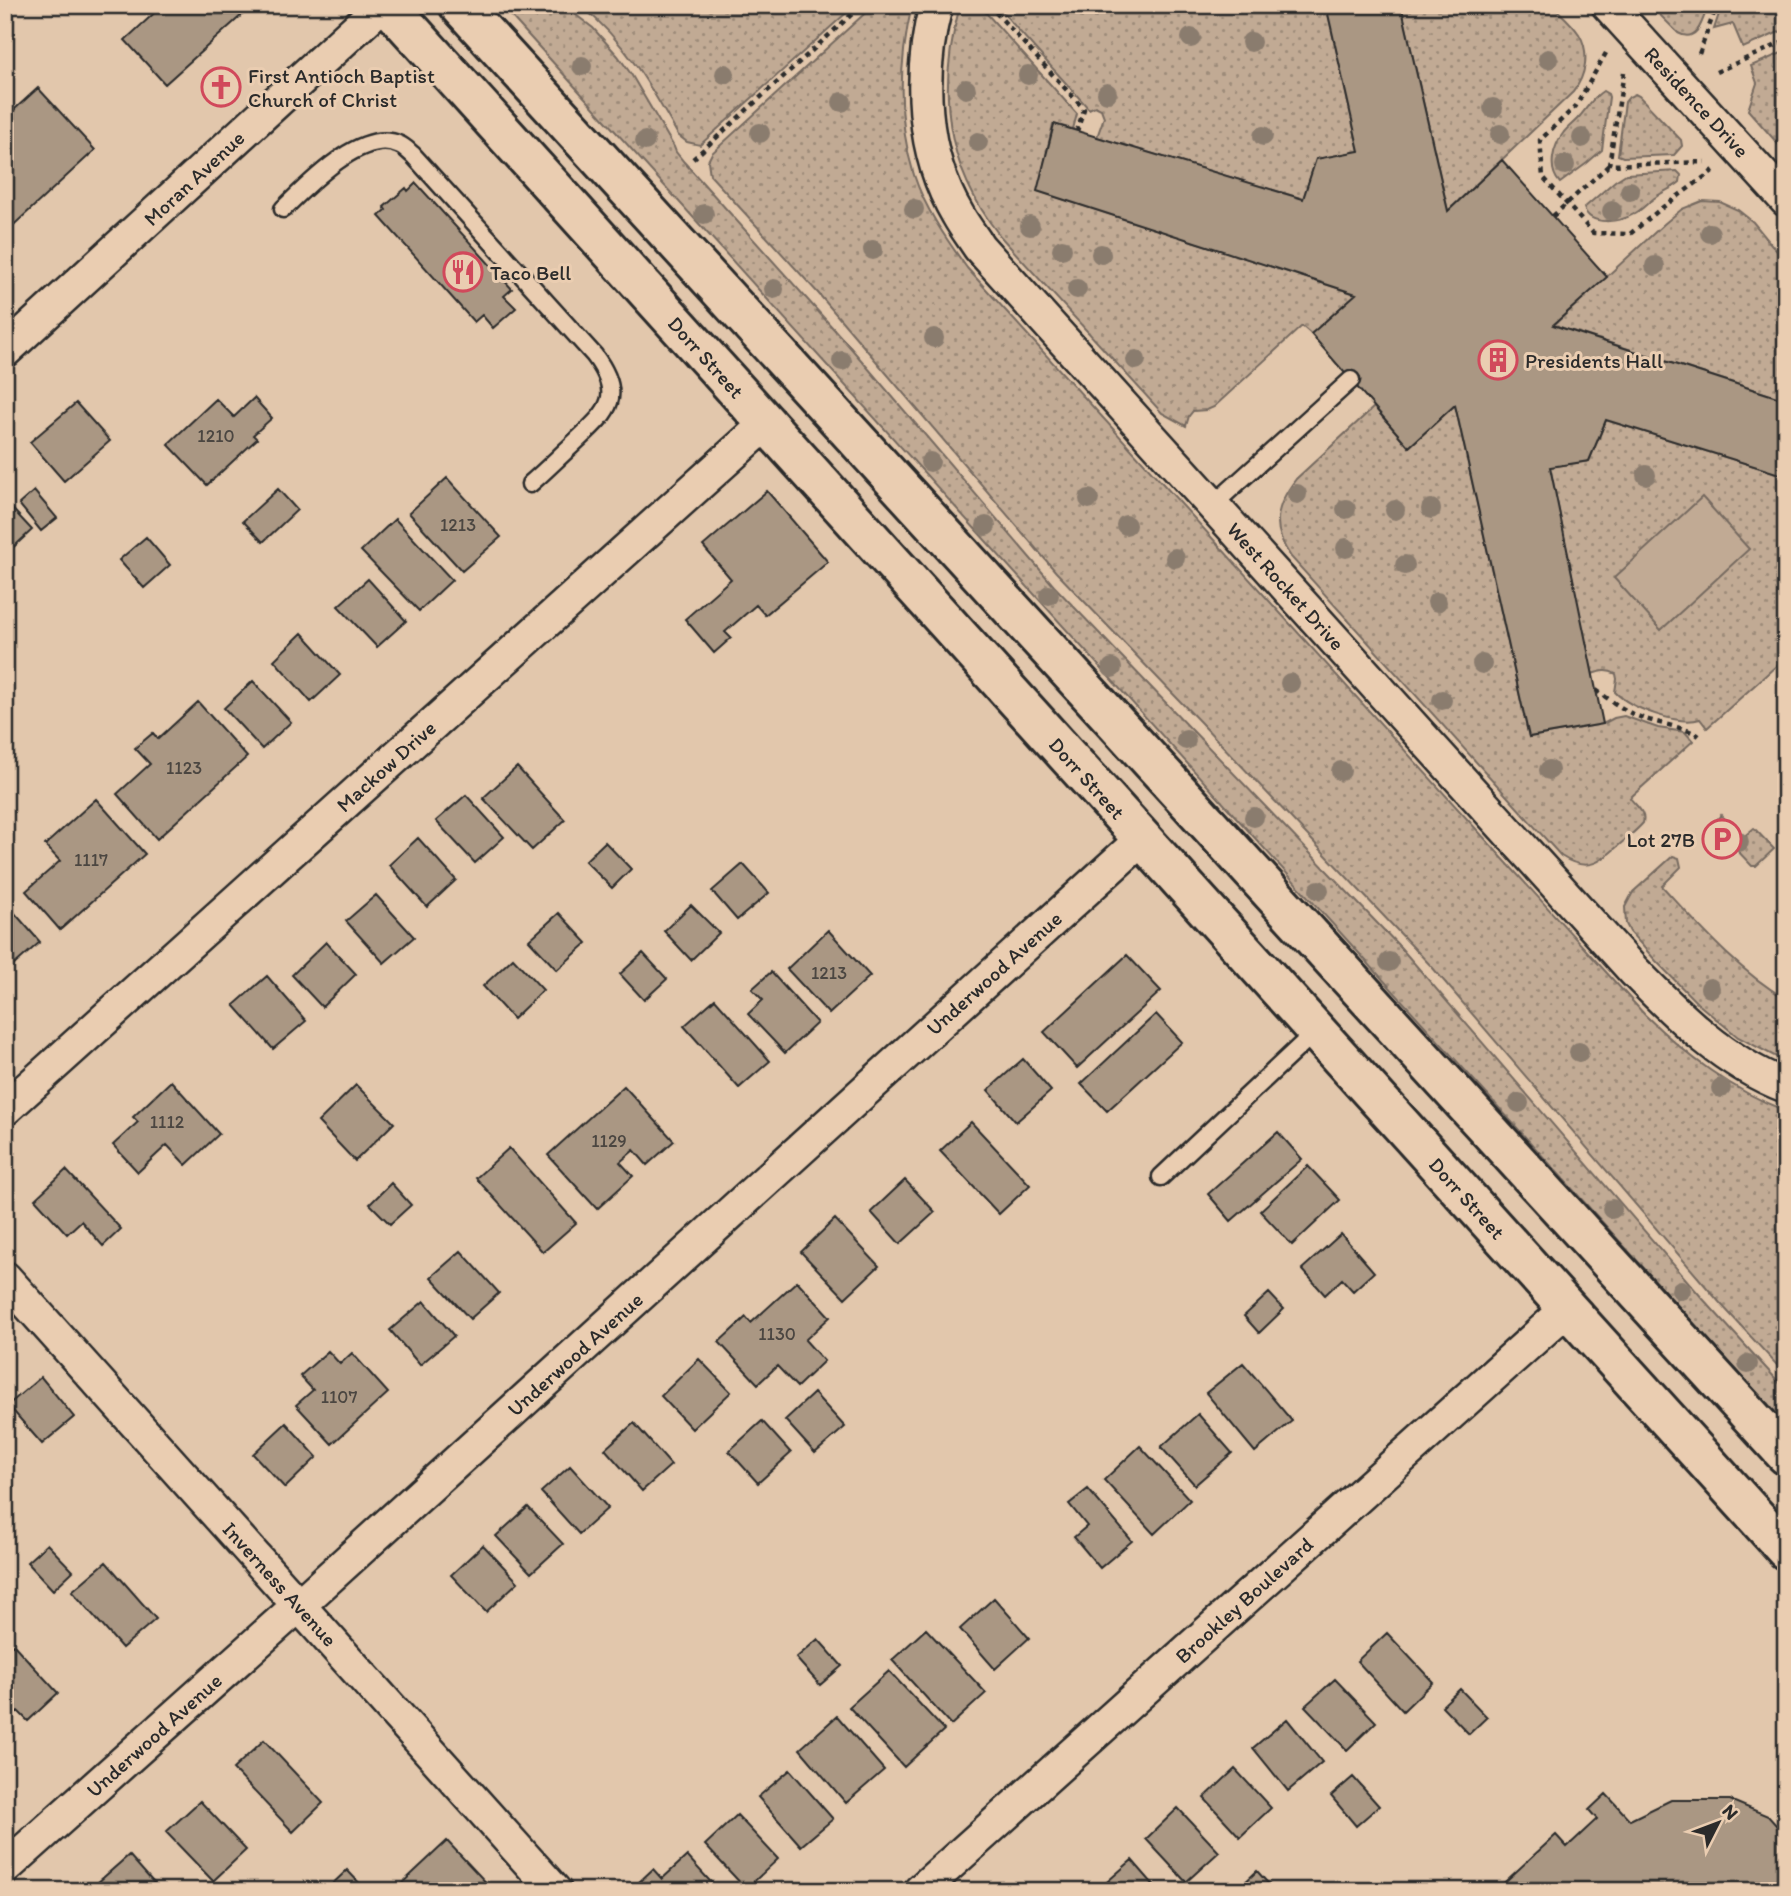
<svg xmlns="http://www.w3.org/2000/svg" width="1791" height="1896" font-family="Itim,sans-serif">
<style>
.grass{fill:url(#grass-dots);stroke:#766a60;stroke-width:2}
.pitch{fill:#c1aa94;stroke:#766a60;stroke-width:2}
.building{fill:#aa9783;stroke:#2b2b2b;stroke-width:2}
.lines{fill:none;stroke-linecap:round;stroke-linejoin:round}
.lane-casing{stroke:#2b2b2b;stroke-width:21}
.street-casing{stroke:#2b2b2b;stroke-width:37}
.secondary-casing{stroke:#2b2b2b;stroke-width:44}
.path{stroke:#2b2b2b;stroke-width:4.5;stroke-dasharray:5 5;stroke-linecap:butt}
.lane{stroke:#eacdb1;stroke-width:16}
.street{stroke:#eacdb1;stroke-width:32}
.secondary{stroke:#eacdb1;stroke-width:38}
.tree{fill:#8a7c6e}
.labels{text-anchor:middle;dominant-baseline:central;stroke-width:6;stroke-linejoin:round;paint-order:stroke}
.number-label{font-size:18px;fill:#4b4641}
.poi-label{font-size:21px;fill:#2b2b2b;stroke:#eacdb1;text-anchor:start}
.street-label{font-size:21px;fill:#2b2b2b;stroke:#eacdb1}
</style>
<defs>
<pattern id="grass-dots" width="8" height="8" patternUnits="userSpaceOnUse" patternTransform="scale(1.75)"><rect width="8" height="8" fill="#c1aa94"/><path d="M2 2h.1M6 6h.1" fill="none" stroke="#9d8b79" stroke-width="1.8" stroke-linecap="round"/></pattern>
</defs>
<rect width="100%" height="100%" fill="#e2c7ac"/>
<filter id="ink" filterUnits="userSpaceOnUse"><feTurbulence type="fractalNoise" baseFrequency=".0143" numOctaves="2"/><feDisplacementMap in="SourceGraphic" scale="14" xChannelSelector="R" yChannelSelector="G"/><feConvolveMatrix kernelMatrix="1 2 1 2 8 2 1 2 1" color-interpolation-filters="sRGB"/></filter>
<g filter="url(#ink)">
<path class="grass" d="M501,5H563L593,28L618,56L631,74L674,147L676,152L684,162L850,347L1054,586L1401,948L1703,1299L1786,1390V1425Z
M580,5H788L793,10L798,5H855L700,145L687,142L678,135C650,85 625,41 580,5Z
M874,5H912C899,61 897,120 914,175C925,209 947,240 967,268L1645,1015C1687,1056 1731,1090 1786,1111V1375L1720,1303L1432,967L1201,723L1056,572L818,293L710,175L708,161L712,153Z
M960,5H979L1077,114L1073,129L1053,124L1038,191L1356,294L1311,334L1302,326L1214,407L1207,410L1193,411L1189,416L1186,426L1162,413L1000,236C944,164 937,92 960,5Z
M996,5H1326L1359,151L1316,159L1303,199L1097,137L1104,117L1101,109L1095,106L1089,109Z
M1401,5H1552C1561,14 1572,23 1579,34C1590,52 1586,76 1573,92L1448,211Z
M1650,5H1708C1703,19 1698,44 1678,33Z
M1722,5H1786V29L1743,48L1733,24L1714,29Z
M1786,51V153L1748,110L1757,83L1751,66Z
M1603,91L1608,94L1609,97L1602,150L1587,163L1560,183C1547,169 1553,146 1564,132C1569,126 1575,122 1580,116C1587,108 1593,97 1603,91Z
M1635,94L1639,96L1681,140L1682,146L1674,155L1623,157L1618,155L1625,102L1629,97Z
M1677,171L1681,175L1680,182C1673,188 1664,191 1656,197C1648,202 1642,210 1634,214C1620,222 1590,227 1584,208L1615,181L1626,174Z
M1702,201L1720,202L1738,210L1753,222L1786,262V400L1554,325L1664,224L1682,209Z
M1455,405L1529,737L1603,724L1614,718L1624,716L1658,728L1685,732L1693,741L1630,798C1636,806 1646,812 1643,823C1636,831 1627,838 1619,845C1599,863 1587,873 1561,856L1291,557C1271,528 1275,506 1296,479L1374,407L1409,447Z
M1606,420L1786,476V657L1707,728L1700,719C1679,726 1630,708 1615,692L1617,679L1616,674C1607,669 1601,671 1592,674L1550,467L1589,461Z
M1721,815L1742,838L1754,828L1774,849L1756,866H1752L1714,826L1715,822Z
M1673,856L1679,858L1681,867L1662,886C1700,927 1737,970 1786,999V1062L1738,1037L1697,1003L1656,961L1630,932L1626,924L1625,907L1633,892Z"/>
<path class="pitch" d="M1702,497L1749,549L1661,630L1614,578Z"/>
<path class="building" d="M163,5H253L165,84L125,40Z
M1326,5H1401L1448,211L1502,160L1607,277L1553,325L1786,400V476L1606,420L1589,461L1550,467L1603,724L1529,737L1455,405L1409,447L1311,334L1356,294L1037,191L1054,124L1303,199L1316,159L1359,151Z
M38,88L95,150L5,233V118Z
M416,183L512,289L504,296L516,308L493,328L482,315L474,322L379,216L386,210L384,207L406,188L408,191Z
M254,398L272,418L253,435L257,439L207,485L168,444L216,399L234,417Z
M76,403L110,441L64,481L30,442Z
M447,478L501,537L462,571L409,513Z
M278,489L297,510L263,542L243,521Z
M34,491L57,518L41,531L19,504Z
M767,491L828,562L765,615L756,605L725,632L731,638L714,653L685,619L731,579L703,546Z
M5,501L32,530L5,555Z
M395,519L452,580L419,611L361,551Z
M146,537L170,565L144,588L119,560Z
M368,579L406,621L377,647L338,606Z
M302,633L340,675L311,702L274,660Z
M253,681L291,722L262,749L224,708Z
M198,702L247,757L157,839L117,794L150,764L135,748L153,733L158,739Z
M517,767L565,820L532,850L483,798Z
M466,795L504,837L475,863L436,821Z
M96,799L145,854L60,930L26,891L60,861L45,845Z
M418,838L456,880L427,907L389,865Z
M605,842L631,869L612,888L585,861Z
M743,864L769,893L737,920L712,891Z
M376,895L414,937L384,963L346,921Z
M5,902L40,942L5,973Z
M691,905L719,933L691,960L664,931Z
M559,913L587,943L557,970L529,940Z
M828,930L870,976L829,1014L787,969Z
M326,942L356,974L322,1007L292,975Z
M643,953L667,979L644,1000L620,974Z
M1127,955L1161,991L1077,1068L1044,1032Z
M513,958L543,990L513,1019L483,986Z
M771,972L817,1023L785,1053L748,1014L763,1000L752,989Z
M267,976L306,1021L273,1049L234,1005Z
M715,999L770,1061L739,1088L684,1026Z
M1156,1014L1182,1042L1107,1111L1081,1084Z
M1023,1059L1051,1091L1016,1122L988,1090Z
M171,1081L219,1134L186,1165L167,1145L138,1172L113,1145L138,1122L133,1117Z
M356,1085L394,1123L355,1161L318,1122Z
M624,1086L674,1141L647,1165L634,1150L620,1162L633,1176L597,1209L548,1155Z
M971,1122L1030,1185L999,1214L940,1151Z
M1278,1132L1302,1159L1231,1221L1208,1194Z
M509,1148L576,1223L543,1252L476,1178Z
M1308,1166L1340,1200L1292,1245L1260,1211Z
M66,1170L121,1229L103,1246L81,1221L67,1234L35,1199Z
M905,1180L935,1212L900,1244L871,1212Z
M391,1183L411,1205L390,1224L370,1204Z
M835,1219L879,1266L845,1298L801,1252Z
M1341,1234L1374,1272L1353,1291L1342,1279L1325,1295L1302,1269Z
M461,1251L499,1293L470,1319L431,1277Z
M797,1281L830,1317L805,1340L824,1361L797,1387L777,1366L758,1384L719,1342L746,1317L751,1323Z
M1269,1293L1284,1309L1259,1333L1244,1316Z
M424,1301L454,1336L420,1365L390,1330Z
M328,1351L340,1364L352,1353L388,1393L332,1444L296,1405L313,1390L300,1376Z
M699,1359L731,1392L692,1429L661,1396Z
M1243,1363L1292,1421L1255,1452L1206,1393Z
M41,1377L74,1417L42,1444L8,1405Z
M814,1393L845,1427L815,1453L785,1420Z
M1198,1414L1232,1453L1195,1485L1161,1447Z
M762,1421L791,1453L758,1483L729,1451Z
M286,1423L317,1457L285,1488L253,1454Z
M634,1423L671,1465L642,1491L605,1449Z
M1140,1446L1190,1500L1154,1534L1104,1480Z
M570,1466L608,1508L579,1534L541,1492Z
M1088,1489L1132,1541L1100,1568L1074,1537L1087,1526L1069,1504Z
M528,1507L563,1544L531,1573L496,1536Z
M47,1544L73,1571L53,1590L27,1562Z
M483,1545L518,1582L486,1612L451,1575Z
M106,1562L156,1619L122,1648L72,1591Z
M994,1598L1029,1638L995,1669L960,1629Z
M926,1629L986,1693L951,1725L892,1660Z
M1387,1633L1433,1682L1403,1711L1357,1661Z
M818,1639L842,1666L820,1685L796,1658Z
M13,1644L58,1693L28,1721L18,1711L5,1722V1651Z
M889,1671L944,1730L904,1767L849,1707Z
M1335,1679L1376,1722L1347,1750L1305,1706Z
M1460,1689L1487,1717L1469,1734L1442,1706Z
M837,1716L884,1770L846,1803L800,1749Z
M1287,1719L1322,1762L1288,1791L1253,1748Z
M264,1740L323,1803L293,1832L233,1769Z
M1235,1769L1271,1808L1240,1837L1204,1798Z
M790,1770L833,1819L801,1846L758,1797Z
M1353,1777L1379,1806L1356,1826L1331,1796Z
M1606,1794L1630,1820L1671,1800H1730L1768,1816L1786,1836V1891H1495L1556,1835L1567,1847L1597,1819L1589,1810Z
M200,1801L246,1850L213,1881L166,1832Z
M1178,1808L1219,1852L1186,1882L1146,1839Z
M737,1815L778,1859L746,1889L705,1845Z
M447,1841L494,1891H406L400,1885Z
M129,1855L161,1891H101L96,1884Z
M687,1856L719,1891H646L638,1883L653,1869L662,1879Z
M1132,1860L1159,1891H1103L1100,1888Z
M347,1870L367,1891H325Z
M1257,1871L1275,1891H1241L1239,1888Z"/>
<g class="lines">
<g class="lane-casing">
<path id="lane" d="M283,209C308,185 362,127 400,145C405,147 409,152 413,155L594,355C628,400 604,414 571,446C557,459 544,472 530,484
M1213,505L1351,380
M1161,1177L1316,1031"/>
</g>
<g class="street-casing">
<path id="street" d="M936,5C918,74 921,153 958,215C964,226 972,236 979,247L1634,971C1678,1016 1725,1063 1786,1086
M1608,5L1786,200
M5,351L382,5
M5,1109L766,424
M5,1278L555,1891
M5,1868L299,1605L1142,839
M920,1891L1567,1309"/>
</g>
<g class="secondary-casing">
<path id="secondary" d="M388,5L1786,1550
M459,5L1786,1455"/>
</g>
<path class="path" d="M989,5L1084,109L1077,131
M1606,53L1576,106L1540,140L1543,177L1593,233L1630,234L1663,207L1714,170
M1699,54L1717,5
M1624,72L1609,165L1705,162
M1716,72L1786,41
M693,159L862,5
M1553,216L1609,165
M1596,690C1610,700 1624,711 1640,717C1654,723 1690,728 1699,736"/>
<use href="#lane" class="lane"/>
<use href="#street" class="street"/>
<use href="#secondary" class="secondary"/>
</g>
<g class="tree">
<circle cx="1191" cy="38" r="10"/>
<circle cx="1251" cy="42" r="10"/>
<circle cx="1548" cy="59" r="10"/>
<circle cx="582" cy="66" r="10"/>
<circle cx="725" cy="74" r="10"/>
<circle cx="1028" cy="75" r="10"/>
<circle cx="966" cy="89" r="10"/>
<circle cx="1107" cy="93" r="10"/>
<circle cx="842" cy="102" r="10"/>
<circle cx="1493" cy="108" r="10"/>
<circle cx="760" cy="133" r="10"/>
<circle cx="1500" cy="134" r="10"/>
<circle cx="1263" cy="136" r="10"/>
<circle cx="1582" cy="138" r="10"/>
<circle cx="645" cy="141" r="10"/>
<circle cx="978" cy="142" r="10"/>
<circle cx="1565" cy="165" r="10"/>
<circle cx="1630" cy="191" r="10"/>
<circle cx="914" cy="209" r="10"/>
<circle cx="1612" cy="211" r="10"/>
<circle cx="704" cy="214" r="10"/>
<circle cx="1030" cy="226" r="10"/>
<circle cx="1710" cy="233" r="10"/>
<circle cx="1062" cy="249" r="10"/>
<circle cx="873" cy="250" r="10"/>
<circle cx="1101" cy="254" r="10"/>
<circle cx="1655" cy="266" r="10"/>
<circle cx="774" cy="289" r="10"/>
<circle cx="1077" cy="289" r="10"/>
<circle cx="934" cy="338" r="10"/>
<circle cx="1136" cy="360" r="10"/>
<circle cx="842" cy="361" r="10"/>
<circle cx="930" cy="462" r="10"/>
<circle cx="1646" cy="475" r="10"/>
<circle cx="1297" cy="494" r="10"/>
<circle cx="1089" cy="499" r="10"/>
<circle cx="1346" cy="509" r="10"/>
<circle cx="1431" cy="509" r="10"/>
<circle cx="1395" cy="510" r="10"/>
<circle cx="1126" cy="525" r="10"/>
<circle cx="986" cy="526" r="10"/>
<circle cx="1346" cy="548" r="10"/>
<circle cx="1175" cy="558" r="10"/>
<circle cx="1405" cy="565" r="10"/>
<circle cx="1049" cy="595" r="10"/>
<circle cx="1437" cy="602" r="10"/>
<circle cx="1482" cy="664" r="10"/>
<circle cx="1112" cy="668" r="10"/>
<circle cx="1290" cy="683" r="10"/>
<circle cx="1442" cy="700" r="10"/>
<circle cx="1186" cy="740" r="10"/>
<circle cx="1549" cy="770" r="10"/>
<circle cx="1341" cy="771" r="10"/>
<circle cx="1254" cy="817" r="10"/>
<circle cx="1739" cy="842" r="10"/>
<circle cx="1319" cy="890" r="10"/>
<circle cx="1389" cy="962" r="10"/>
<circle cx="1710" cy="988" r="10"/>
<circle cx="1579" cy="1052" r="10"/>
<circle cx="1721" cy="1088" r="10"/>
<circle cx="1519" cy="1103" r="10"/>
<circle cx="1612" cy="1209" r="10"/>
<circle cx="1681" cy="1290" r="10"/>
<circle cx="1748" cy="1364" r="10"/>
</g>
</g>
<defs>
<g id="church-ring" transform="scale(2.0125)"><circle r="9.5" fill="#eacdb1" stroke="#d1495b" stroke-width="1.5"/><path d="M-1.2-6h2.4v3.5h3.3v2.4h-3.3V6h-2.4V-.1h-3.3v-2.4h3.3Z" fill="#d1495b"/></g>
<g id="restaurant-ring" transform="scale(2.0125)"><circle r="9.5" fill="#eacdb1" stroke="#d1495b" stroke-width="1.5"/><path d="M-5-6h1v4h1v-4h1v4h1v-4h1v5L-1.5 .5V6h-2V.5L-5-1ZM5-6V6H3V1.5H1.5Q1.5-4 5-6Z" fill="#d1495b"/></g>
<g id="building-ring" transform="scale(2.0125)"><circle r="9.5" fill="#eacdb1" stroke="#d1495b" stroke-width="1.5"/><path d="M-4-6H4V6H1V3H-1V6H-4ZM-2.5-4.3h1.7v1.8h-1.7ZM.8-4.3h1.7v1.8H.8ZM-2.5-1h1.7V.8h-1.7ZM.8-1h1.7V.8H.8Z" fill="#d1495b"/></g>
<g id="parking-ring" transform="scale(2.0125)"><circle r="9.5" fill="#eacdb1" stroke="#d1495b" stroke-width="1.5"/><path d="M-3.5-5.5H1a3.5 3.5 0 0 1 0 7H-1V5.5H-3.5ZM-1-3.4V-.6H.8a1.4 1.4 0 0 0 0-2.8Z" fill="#d1495b"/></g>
</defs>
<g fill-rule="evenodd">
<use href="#church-ring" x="221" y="87"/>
<use href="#restaurant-ring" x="463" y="272"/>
<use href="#building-ring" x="1498" y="360"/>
<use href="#parking-ring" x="1722" y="839"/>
</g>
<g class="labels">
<g class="number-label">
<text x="216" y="436">1210</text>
<text x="458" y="525">1213</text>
<text x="184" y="768">1123</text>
<text x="91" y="860">1117</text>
<text x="829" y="973">1213</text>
<text x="167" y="1122">1112</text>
<text x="609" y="1141">1129</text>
<text x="777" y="1334">1130</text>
<text x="339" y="1397">1107</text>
</g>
<g class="poi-label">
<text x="248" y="75">First Antioch Baptist<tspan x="248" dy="24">Church of Christ</tspan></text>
<text x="490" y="272">Taco Bell</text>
<text x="1525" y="360">Presidents Hall</text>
<text x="1695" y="839" text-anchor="end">Lot 27B</text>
</g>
<g class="street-label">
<text transform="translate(1697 102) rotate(47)">Residence Drive</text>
<text transform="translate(194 178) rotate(-43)">Moran Avenue</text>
<text transform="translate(706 357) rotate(48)">Dorr Street</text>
<text transform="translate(1286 586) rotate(48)">West Rocket Drive</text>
<text transform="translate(386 766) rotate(-42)">Mackow Drive</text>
<text transform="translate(1087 778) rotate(48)">Dorr Street</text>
<text transform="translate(994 973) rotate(-42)">Underwood Avenue</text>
<text transform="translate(1467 1198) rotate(48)">Dorr Street</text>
<text transform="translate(575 1354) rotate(-42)">Underwood Avenue</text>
<text transform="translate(280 1584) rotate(48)">Inverness Avenue</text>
<text transform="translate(1244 1600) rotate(-42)">Brookley Boulevard</text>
<text transform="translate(154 1735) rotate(-42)">Underwood Avenue</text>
</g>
</g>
<rect width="1791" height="1896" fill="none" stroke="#eacdb1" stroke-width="28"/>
<rect x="14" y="14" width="1763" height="1868" fill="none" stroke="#2b2b2b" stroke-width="2.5" filter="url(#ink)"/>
<g transform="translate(1718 1823) rotate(48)" stroke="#eacdb1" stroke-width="5" paint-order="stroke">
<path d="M0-5L12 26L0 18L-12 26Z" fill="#2b2b2b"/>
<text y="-10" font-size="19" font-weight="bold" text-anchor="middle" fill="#2b2b2b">N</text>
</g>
</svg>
